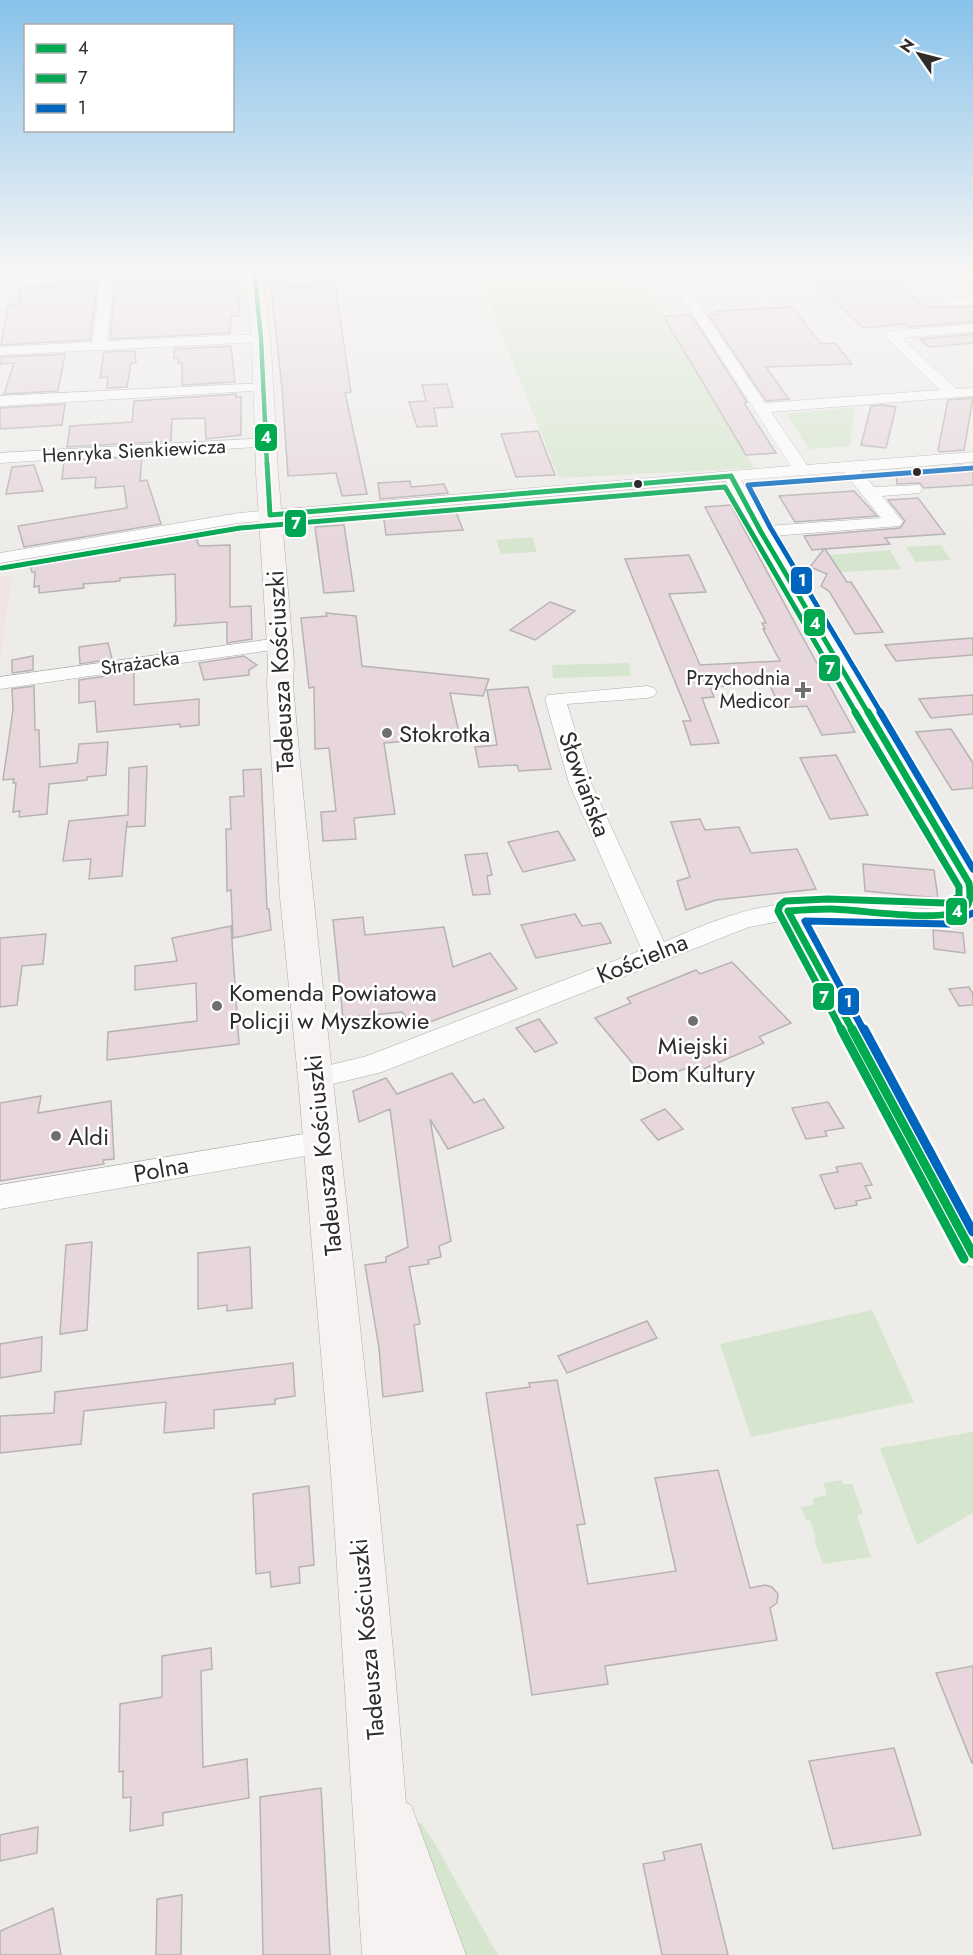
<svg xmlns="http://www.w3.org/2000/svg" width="973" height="1955" font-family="Jost,sans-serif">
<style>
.commercial{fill:#f2e3e5}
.green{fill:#d6e6ce}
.building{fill:#e7d7dc;stroke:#b6b4b3;stroke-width:1.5}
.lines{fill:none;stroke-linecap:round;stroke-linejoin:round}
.street-casing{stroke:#adaca9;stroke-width:1}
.secondary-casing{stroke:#adaca9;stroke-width:1}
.street{fill:#fcfcfc;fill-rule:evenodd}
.secondary{fill:#f6f2f2;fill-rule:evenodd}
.bus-1-far3-casing{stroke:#fff;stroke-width:7}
.bus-1-far2-casing{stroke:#fff;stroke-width:8}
.bus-1-far1-casing{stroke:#fff;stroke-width:11}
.bus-1-casing{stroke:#fff;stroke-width:14}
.bus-2-far2-casing{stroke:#fff;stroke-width:8}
.bus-2-far1-casing{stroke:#fff;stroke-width:11}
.bus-2-casing{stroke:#fff;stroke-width:14}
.bus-3-far2-casing{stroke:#fff;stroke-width:8}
.bus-3-far1-casing{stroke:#fff;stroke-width:11}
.bus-3-casing{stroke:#fff;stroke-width:14}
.bus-1-far3{stroke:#00ab4f;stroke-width:4.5}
.bus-1-far2{stroke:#00ab4f;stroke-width:5}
.bus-1-far1{stroke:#00ab4f;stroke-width:7}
.bus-1{stroke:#00ab4f;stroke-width:9}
.bus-2-far2{stroke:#00a651;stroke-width:5}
.bus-2-far1{stroke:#00a651;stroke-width:7}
.bus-2{stroke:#00a651;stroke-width:9}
.bus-3-far2{stroke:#0065bd;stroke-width:5}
.bus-3-far1{stroke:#0065bd;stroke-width:7}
.bus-3{stroke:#0065bd;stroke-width:9}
.bus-dot{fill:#2e2c2a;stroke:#fff;stroke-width:2}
.poi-dot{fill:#716f6d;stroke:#fff;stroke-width:2}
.labels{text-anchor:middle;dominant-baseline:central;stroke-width:5;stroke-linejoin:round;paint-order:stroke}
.far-street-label{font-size:20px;fill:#2e2c2a;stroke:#fff}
.far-poi-label{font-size:20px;fill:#2e2c2a;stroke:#fff;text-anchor:end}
.street-label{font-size:24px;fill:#2e2c2a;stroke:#fff}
.poi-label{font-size:24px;fill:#2e2c2a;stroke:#fff;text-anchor:start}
.line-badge{stroke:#fff;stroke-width:2}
.badge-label{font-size:16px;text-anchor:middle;font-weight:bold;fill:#fff}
</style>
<rect width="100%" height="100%" fill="#eeece9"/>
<path class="commercial" d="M12,575L0,660V577Z"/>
<path class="green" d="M476,270H559L650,294L754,468L559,478Z
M855,407L850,446L809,449L786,414Z
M532,537L537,552L501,554L496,540Z
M941,545L951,560L915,562L906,547Z
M890,550L901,569L840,572L830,555Z
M629,663L631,676L553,678L552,665Z
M872,1310L914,1402L751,1437L720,1344Z
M973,1432V1513L917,1545L880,1448Z
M841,1480L843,1484H852L863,1513L857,1515L871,1557L823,1564L814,1540L816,1539L810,1520H806L801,1507L813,1505V1498L827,1495L823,1483Z
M420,1822L431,1837L498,1955H452L413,1827Z"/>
<path class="building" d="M183,270L184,282L238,280L239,316H231L230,333L110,339L116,280L175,276Z
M269,270H288L289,287L335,284L351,392L345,393L367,494L342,496L336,473L288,476L282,388Z
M881,270L926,307H973V322L909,327L905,324L863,328L816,283H820L811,275Z
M98,281L90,340L1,345L7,312L10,305L18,304L21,288Z
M792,307L821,344L835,343L852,364L766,367L789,399L766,401L708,314H718L716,311Z
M691,315L747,402L744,403L776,453L746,455L663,316Z
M973,334V343L929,347L920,339Z
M231,346L235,382L182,385V363H178V358H174V349Z
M135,351L136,363H131L127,387L107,388L108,377L100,378L104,352Z
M65,354L58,391L4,394L14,363L0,364V357Z
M447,384L453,407L434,408L437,426L417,427L409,402L426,401L422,385Z
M236,394V397H241V435L206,439L205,418L172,419L171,441L67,447L70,426L132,422L134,401Z
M973,398L964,450L940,452L938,450L948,400Z
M65,404L62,425L0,429V408Z
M882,405L896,407L886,448L861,445L871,406Z
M538,431L555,475L516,477L501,434Z
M142,456L140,481L147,480L161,524L24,547L18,526L127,508L124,486L95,488L96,477L62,479L64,461Z
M34,465L43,491L6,494L12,467Z
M962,465L961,469L973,468V485L924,488L920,483L897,484L896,473L957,469L953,466Z
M410,481L411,487L444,484L448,493L380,499L378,483Z
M854,491L877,516L795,522L779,496Z
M918,498L945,534L885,538L890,544L825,549L847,582H851L883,632L855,634L829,591L821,586L827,574L810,567L824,549L812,550L804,536L900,528L905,521L888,500Z
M731,505L797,627L855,732L822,735L807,706L781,708L769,684L710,687L714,697L702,698L719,743L691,745L683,721H691L625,559L689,555L706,592L669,594L700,665L780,661L763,629H765L762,623H766L705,507Z
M454,507L463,530L386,535L383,513Z
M344,525L354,591L324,593L315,527Z
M181,536L197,540L199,546L230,545V607L251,606L252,639L227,643V622L174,626L176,621L175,574L120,578V581L83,584L84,588L39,593V586L34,587L35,572H32L28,561Z
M550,602L575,611L535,640L510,630Z
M326,613L356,616L362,666L489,679L483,696L450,693L460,737L384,743L395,814L354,818L356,839L323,841L321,812L336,811L329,748L315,749L314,687L309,688L301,618L327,616Z
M973,638V655L896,661L885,645Z
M108,643L112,659L80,664L79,647Z
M33,656V670L12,673V660Z
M244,656L257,665L249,670V675L204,680L199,663Z
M134,672V705L199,699V725L180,727V724L97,732L95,701L79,703V680Z
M34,686L35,730H39L40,767L77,763L79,744L108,742L106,775L87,777V780L49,784L47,814L19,817L20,811L13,812L16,783H13L14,779L3,780L13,710L12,689Z
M528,687L551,769L519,771L517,765L479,767L475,747L497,745L487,690Z
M973,695V714L931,718L919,699Z
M951,729L973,763V788L952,790L916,732Z
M836,755L868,815L830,819L800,758Z
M147,766L145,826L127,827V821L122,876L89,879L91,859L63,861L69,821L128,815L129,768Z
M261,769L267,909H269L271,930L233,938L231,890L227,891L226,829H231L230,797L244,796L243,770Z
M700,819L705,830L739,827L751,853L797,849L816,889L716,900L686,910L677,881L690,877L671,822Z
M558,831L575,860L523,872L508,842Z
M487,853L492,875L487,876L490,894L473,895L465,855Z
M863,864L934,870L938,898L865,891Z
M575,914L582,926L601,923L611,943L536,958L521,925Z
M363,917L365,935L444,927L453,967L490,953L517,989L414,1028L402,1012L343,1018L333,920Z
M231,926L239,1044L107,1060L108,1032L197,1021L196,983L135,990V966L177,961L172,938Z
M933,930L963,933L965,953L934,949Z
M46,934L43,964L22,966L17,1005L0,1007V938Z
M732,962L791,1023L759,1037L764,1043L692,1074L687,1068L649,1083L595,1018L631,1003L627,998L696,970L700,974Z
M969,987L973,994V1005L959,1006L949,989Z
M539,1019L557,1043L535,1052L516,1028Z
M452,1073L474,1103L484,1099L504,1128L448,1149L430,1119L451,1241L439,1246L441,1257L428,1260L429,1264L409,1267L420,1324L414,1325L423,1391L383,1397L379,1348L365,1265L386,1262V1257L408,1247L390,1109L359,1122L353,1091L386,1078L397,1094Z
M41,1096L38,1113L111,1101L114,1159L103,1160L104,1164L0,1181V1103Z
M828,1102L844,1128L825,1131L827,1136L806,1139L792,1108Z
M665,1109L683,1129L658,1140L641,1120Z
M861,1163L872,1185L865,1186L871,1198L856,1201L857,1205L835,1209L820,1175L838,1172L836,1167Z
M92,1242L87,1330L60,1334L66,1245Z
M250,1247L252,1308L227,1311V1305L198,1309V1253Z
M647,1321L657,1338L567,1373L558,1356Z
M42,1337L41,1371L0,1378V1344Z
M293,1363L295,1396L275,1399V1404L214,1410V1428L164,1433L166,1402L84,1411L81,1444L0,1453V1416L54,1413L55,1392Z
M557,1380L585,1524L577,1525L588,1584L676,1571L655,1478L718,1470L750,1588L765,1585L772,1587L778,1594L777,1603L770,1608L777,1640L605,1666L608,1684L532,1695L486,1393L530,1387L529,1383Z
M309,1486L314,1565L299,1567L300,1583L271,1587L270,1572L256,1574L253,1494Z
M211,1648L212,1669L201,1671L203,1767L247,1759L249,1798L163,1813V1825L130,1831L131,1797L123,1798V1771L119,1772L120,1704L162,1697V1656Z
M973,1666V1763H972L936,1673Z
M894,1748L921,1835L833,1849L809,1761Z
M321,1788L330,1955H263L260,1797Z
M38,1827L37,1853L0,1861V1835Z
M701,1844L728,1955H662L643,1864L665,1860L663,1852Z
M182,1895L181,1955H156L157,1899Z
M53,1908L61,1955H0V1931Z"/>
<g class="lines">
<g class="street-casing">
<path id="street" d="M126,270H181L175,274L114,278L107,341L261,334L268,338L261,342L0,355V347L92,342L101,279L18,286L5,310L0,311V294L4,287H0V279Z
M664,270H676L765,403L940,390L884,335L891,331L973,324V332L902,338L956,389L973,388V396L771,412L807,465L973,452V462L861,471L874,487L920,485L922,489L920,493L882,496L903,522L900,526L772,536L973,870V914C921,937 859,914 804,918L973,1225V1267L962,1263L781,921L749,927L382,1072L316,1088L306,1085L302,1078L306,1071L367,1056L642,950L569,783L545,699L548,695L647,686L654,688L657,692L654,696L647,698L567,704L591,783L664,942C688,932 712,921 736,914C784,899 832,901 881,905C903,907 938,914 958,901L957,883L752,532L726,481L239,523L0,563V553L239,513L791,466ZM844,472L881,518L767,526L741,480Z
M973,297V305L952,306L945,302L952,298Z
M264,383L269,384L271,387L269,390L0,406V396Z
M268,438L274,440L276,443L274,446L0,463V453Z
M279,638L286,640L289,644L286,648L0,689V677Z
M322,1131L332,1134L336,1142L332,1150L322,1153L0,1209V1185Z"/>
</g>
<g class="secondary-casing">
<path id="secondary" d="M246,270H262L271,346L278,472L294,662L293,685C326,1058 377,1430 406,1803L411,1805L418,1824L466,1955H362L331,1473L298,1078L280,897L267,685L268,662L256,472L252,346Z"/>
</g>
<use href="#street" class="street"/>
<use href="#secondary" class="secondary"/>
<g class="bus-1-far3-casing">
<path id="bus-1-far3" d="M254,270L261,338L267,465"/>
</g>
<g class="bus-1-far2-casing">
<path id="bus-1-far2" d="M267,463L270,515
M731,476L761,532L868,713
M270,515L731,476"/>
</g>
<g class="bus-1-far1-casing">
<path id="bus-1-far1" d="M788,911C802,910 816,909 830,909C858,909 943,924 964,909C972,903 970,891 969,883L868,712
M788,911L853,1031"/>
</g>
<g class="bus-1-casing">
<path id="bus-1" d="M852,1029L973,1254"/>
</g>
<g class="bus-2-far2-casing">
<path id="bus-2-far2" d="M2,568L240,528L725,487L856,713"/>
</g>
<g class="bus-2-far1-casing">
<path id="bus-2-far1" d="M842,1031L778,911L780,905L785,901L828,899L946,903L959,897V887L855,712"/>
</g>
<g class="bus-2-casing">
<path id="bus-2" d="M841,1029L964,1259"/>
</g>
<g class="bus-3-far2-casing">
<path id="bus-3-far2" d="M881,713L770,527L748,485L973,468"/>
</g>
<g class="bus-3-far1-casing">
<path id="bus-3-far1" d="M880,712L973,869
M864,1031L805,921L949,924L973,913"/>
</g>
<g class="bus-3-casing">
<path id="bus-3" d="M864,1029L973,1232"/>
</g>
<use href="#bus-1-far3" class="bus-1-far3"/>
<use href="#bus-1-far2" class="bus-1-far2"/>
<use href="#bus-1-far1" class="bus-1-far1"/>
<use href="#bus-1" class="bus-1"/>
<use href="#bus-2-far2" class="bus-2-far2"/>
<use href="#bus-2-far1" class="bus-2-far1"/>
<use href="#bus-2" class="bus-2"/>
<use href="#bus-3-far2" class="bus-3-far2"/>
<use href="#bus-3-far1" class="bus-3-far1"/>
<use href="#bus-3" class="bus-3"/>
</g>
<linearGradient id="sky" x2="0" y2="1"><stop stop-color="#88c2ea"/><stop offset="0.5" stop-color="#f7f6f5"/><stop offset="1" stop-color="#f7f6f5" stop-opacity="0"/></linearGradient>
<rect width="973" height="543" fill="url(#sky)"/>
<g class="bus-dot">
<circle cx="917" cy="472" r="5"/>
<circle cx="638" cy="484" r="5"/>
</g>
<g class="poi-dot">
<path d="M800 681h6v6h6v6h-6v6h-6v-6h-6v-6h6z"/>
<circle cx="387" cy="733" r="6"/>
<circle cx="217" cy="1006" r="6"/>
<circle cx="693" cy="1021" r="6"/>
<circle cx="56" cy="1136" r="6"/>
</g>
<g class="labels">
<g class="far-street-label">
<text transform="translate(134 451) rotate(-3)">Henryka Sienkiewicza</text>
<text transform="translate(140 663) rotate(-8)">Strażacka</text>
</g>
<g class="far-poi-label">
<text x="790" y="678">Przychodnia<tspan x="790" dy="23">Medicor</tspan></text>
</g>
<g class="street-label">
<text transform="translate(280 671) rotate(-93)">Tadeusza Kościuszki</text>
<text transform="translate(585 784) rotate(70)">Słowiańska</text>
<text transform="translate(642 958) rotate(-22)">Kościelna</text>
<text transform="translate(323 1155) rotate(-96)">Tadeusza Kościuszki</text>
<text transform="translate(161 1169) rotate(-10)">Polna</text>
<text transform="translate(367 1639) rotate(-95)">Tadeusza Kościuszki</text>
</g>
<g class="poi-label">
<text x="399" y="733">Stokrotka</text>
<text x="229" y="992">Komenda Powiatowa<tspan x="229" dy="28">Policji w Myszkowie</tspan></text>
<text x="693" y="1045" text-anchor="middle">Miejski<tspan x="693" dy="28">Dom Kultury</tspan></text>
<text x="68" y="1136">Aldi</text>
</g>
</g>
<g class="line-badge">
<rect x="254" y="423" width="24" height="29" rx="6" fill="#00ab4f"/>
<rect x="284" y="509" width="23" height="29" rx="6" fill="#00a651"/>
<rect x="790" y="566" width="23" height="29" rx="6" fill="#0065bd"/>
<rect x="803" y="608" width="23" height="29" rx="6" fill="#00ab4f"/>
<rect x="818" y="654" width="23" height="28" rx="6" fill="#00a651"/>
<rect x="945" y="897" width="23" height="29" rx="6" fill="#00ab4f"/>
<rect x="812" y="982" width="23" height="29" rx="6" fill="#00a651"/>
<rect x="837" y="987" width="23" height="29" rx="6" fill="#0065bd"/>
</g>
<g class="badge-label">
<text x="266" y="443">4</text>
<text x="296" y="529">7</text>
<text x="802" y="586">1</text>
<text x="815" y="629">4</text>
<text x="830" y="674">7</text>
<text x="957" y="917">4</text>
<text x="824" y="1003">7</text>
<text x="848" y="1007">1</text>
</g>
<rect x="24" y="24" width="210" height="108" fill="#ffffff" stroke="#ababaa" stroke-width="1.5"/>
<rect x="36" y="44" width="30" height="9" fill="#00ab4f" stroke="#ababaa" stroke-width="1.5"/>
<text x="78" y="54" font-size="18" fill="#2e2c2a">4</text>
<rect x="36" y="74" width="30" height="9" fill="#00a651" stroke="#ababaa" stroke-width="1.5"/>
<text x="78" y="84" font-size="18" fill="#2e2c2a">7</text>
<rect x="36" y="104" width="30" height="9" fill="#0065bd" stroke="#ababaa" stroke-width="1.5"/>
<text x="78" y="114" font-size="18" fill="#2e2c2a">1</text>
<g transform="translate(919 54) rotate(305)" stroke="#ffffff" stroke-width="4.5" paint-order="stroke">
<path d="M0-4.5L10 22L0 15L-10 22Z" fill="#2e2c2a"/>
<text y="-9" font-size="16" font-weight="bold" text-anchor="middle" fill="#2e2c2a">N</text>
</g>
</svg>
